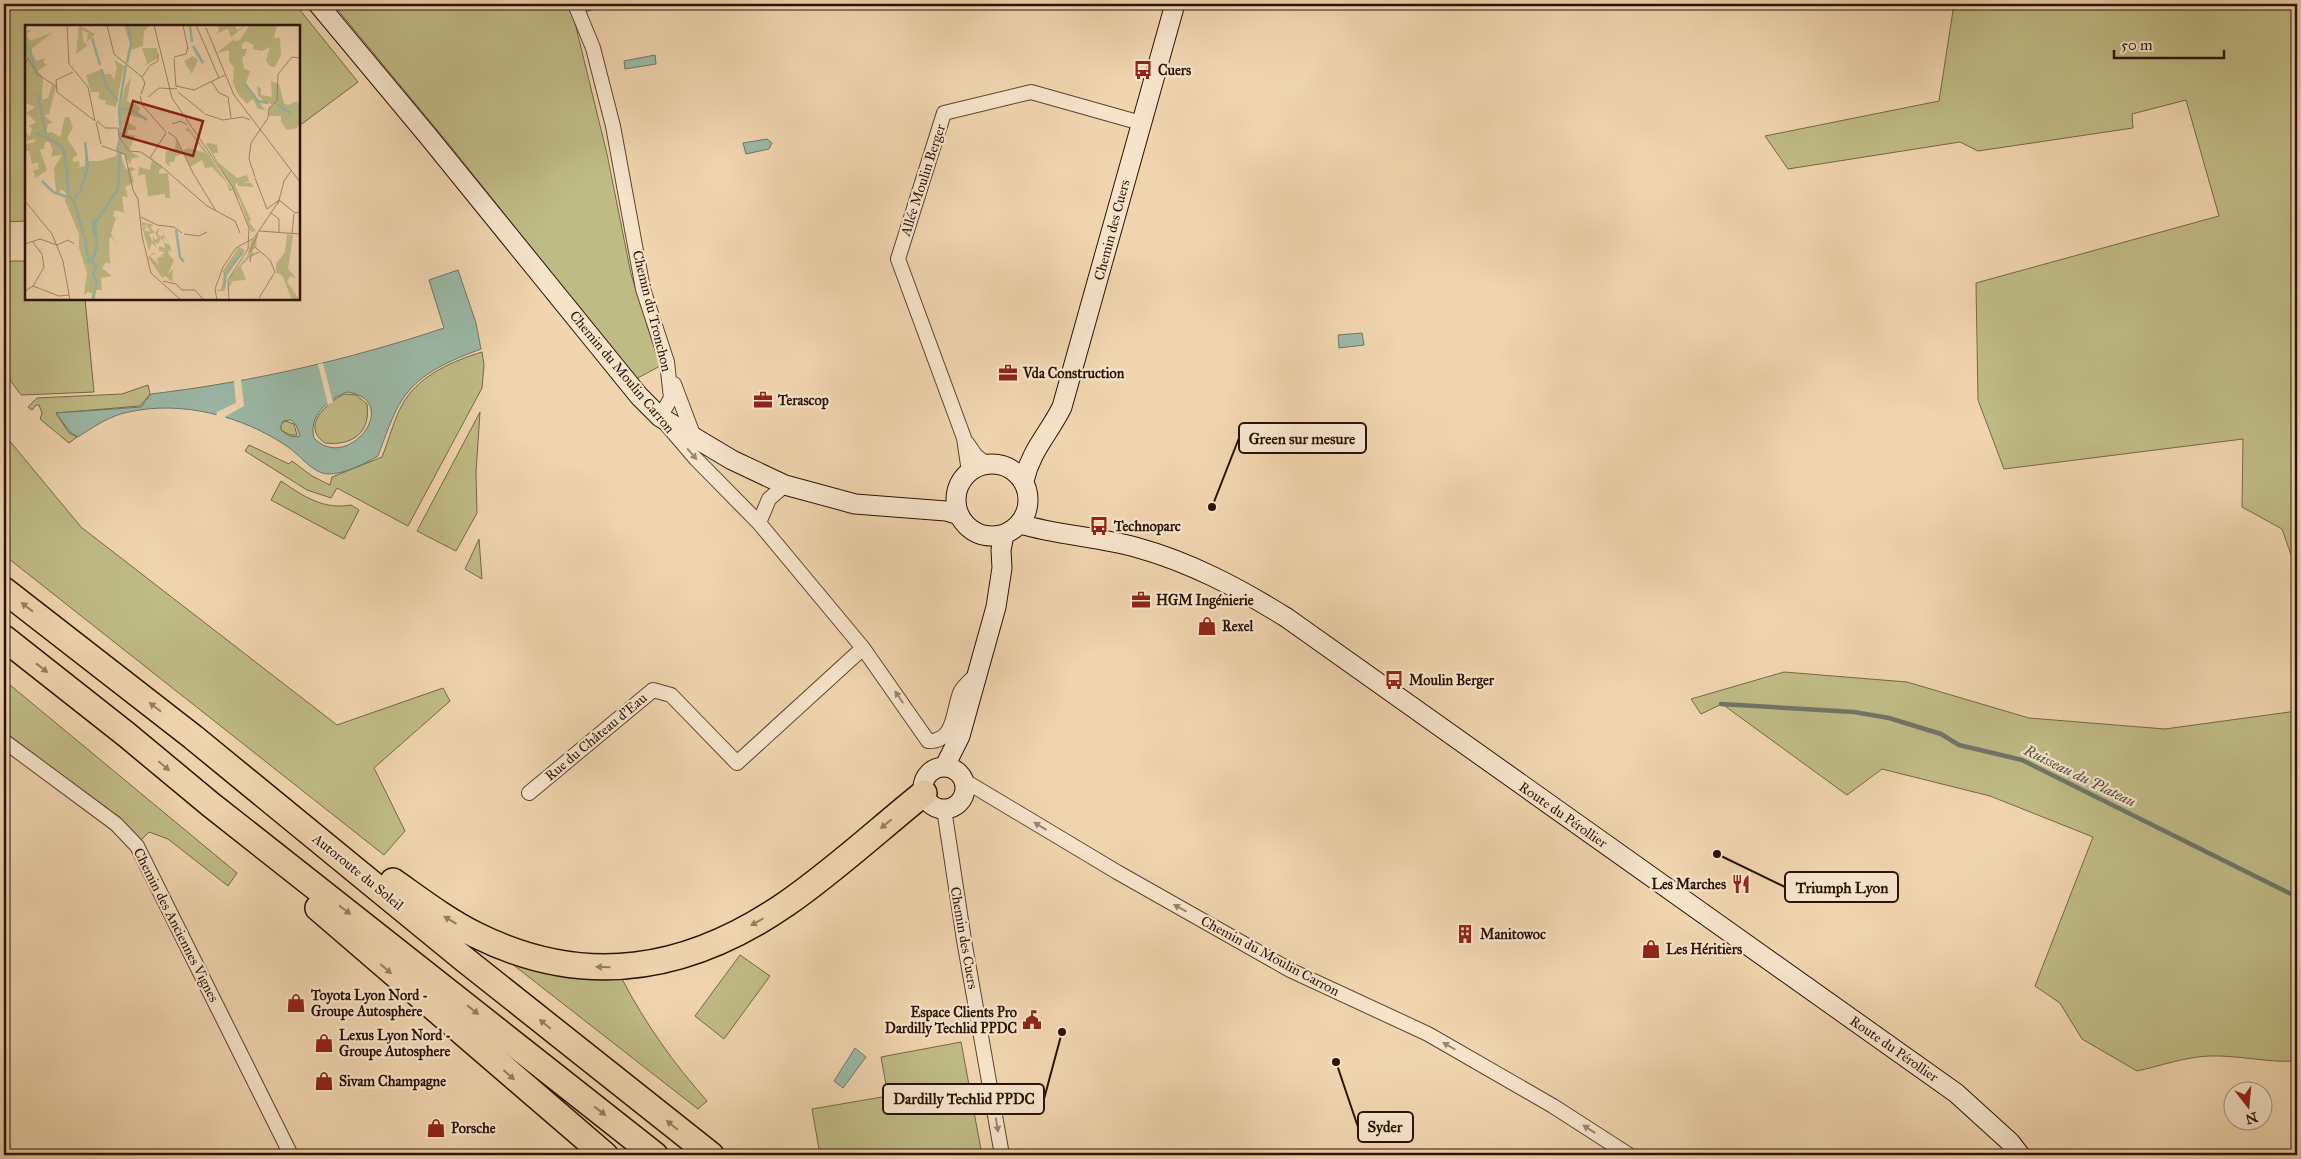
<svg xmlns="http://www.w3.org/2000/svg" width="2301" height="1159" font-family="'IM FELL Great Primer',serif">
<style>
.green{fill:#bfbb85;stroke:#766746}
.water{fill:#9ab8a6;stroke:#6e7666;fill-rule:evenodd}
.pier{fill:#efd4ad}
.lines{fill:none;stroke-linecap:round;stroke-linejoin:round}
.stream{stroke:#6e7666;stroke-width:4.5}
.street-casing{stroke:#5d4330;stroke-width:16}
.secondary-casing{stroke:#2c1306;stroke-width:21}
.highway-casing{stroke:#2c1306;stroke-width:28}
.street{stroke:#f5e3ca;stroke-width:14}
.secondary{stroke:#f5e3ca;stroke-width:19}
.highway{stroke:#efd4ad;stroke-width:25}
.oneway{fill:#9b8572}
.oneway2{fill:#977d62}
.labels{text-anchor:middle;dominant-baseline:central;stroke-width:4.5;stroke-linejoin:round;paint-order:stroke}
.poi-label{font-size:14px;font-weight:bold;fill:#2c1306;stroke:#f5e3ca;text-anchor:start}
.street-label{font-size:14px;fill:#2c1306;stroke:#f5e3ca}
.water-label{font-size:15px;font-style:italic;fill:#524d3e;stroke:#f5e3ca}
.inset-river{fill:none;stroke:#9ab8a6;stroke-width:2.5}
.inset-road{fill:none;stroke:#a1876a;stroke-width:1}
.view{fill:#8f2418;fill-opacity:0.15;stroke:#8f2418;stroke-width:2.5}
.inset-edge{fill:none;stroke:#2c1306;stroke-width:2.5}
.leader{fill:none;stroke:#2c1306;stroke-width:2}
.callout-dot{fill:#2c1306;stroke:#f5e3ca;stroke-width:2}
.callout{fill:#f5e3ca;stroke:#2c1306;stroke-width:2}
.callout-label{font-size:15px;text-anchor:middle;font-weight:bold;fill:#2c1306}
</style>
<rect width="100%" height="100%" fill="#efd4ad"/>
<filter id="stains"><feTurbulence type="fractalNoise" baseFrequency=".004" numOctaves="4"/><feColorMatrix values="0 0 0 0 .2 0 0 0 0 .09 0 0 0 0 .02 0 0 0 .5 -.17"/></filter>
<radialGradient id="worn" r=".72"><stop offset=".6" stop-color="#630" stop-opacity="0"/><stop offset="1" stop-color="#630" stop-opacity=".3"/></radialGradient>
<path class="green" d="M4,4H295L358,82L299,126V26H26V221L4,222Z
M333,4H614L573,15L607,154L631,274L660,366L636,379L452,148Z
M1954,4H2297V572L2282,529L2242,507L2243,439L2004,469L1978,400L1976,283L2219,216L2186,100L2132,114L2133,128L1978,151L1960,142L1788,169L1765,136L1939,101Z
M12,261H26V299H85L94,392L21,395L10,380L4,361V265Z
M482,352L484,365L482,388L408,526L337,488L331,498L307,490L245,451L249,445L289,464L292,461L312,476L330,485L332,477L382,457C389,440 395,415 405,400C422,374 453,361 482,352Z
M148,385L150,394L140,406L56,413L69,433L77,437L69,443L40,419L42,413L39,405H36L32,410L28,407L37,398L122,394Z
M344,394L356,395L367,404C371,433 352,446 325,443C300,426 327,403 344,394Z
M480,412L476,472L477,513L456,551L417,531Z
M285,421L294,424L297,435H290L281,430V424Z
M4,434L81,527L337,725L443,688L450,701L374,768L405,831L384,855L4,555Z
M281,481C303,496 323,510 351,505L359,510L344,539L271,500Z
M479,539L482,579L465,569Z
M1784,672L1907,682L2029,718L2165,729L2297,711V1061C2268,1063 2239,1055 2209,1056C2185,1057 2160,1066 2137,1071L2082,1039L2060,1003L2035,986L2093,837L1990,796L1882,769L1847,795L1722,704L1701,714L1691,699Z
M4,680L237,873L228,886L168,839L149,832L140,841L4,737Z
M740,955L770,976L724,1039L695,1016Z
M507,960L534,970L622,979C645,1023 674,1064 707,1101L698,1109Z
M961,1042L982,1155H820L812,1109L888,1096L881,1057Z"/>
<path class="water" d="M655,55L656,64L625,69L624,61Z
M767,139L772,143L769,149L746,154L743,143Z
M458,270L476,323L481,349C452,360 420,372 402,400C393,413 384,440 378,456C364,464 345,474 328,474C312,473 300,455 288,447C243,416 182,400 129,412C111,415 93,427 78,437L70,432L56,413L141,407L151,394C252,382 348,360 444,328L429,280ZM347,392C404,400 348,474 314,438C308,416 328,399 347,392ZM291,420L296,425L300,436C292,438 284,435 280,428L283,421Z
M1362,333L1364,345L1339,348L1338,335Z
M855,1048L866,1057L843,1088L834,1081Z"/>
<path class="pier" d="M323,363L333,402L328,405L318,364Z
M241,379L244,406L226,416L224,420L216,418L217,412L236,403L234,381Z"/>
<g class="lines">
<path class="stream" d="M1721,704L1854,712L1889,718L1941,734L1959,745L2022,760L2297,897"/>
<g class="street-casing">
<path id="street" d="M575,4L593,48L613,126L643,289L667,362L671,398L660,417L696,459L759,523L863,648L928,741C955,742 953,711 960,693C963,686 971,680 976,675
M674,384L694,437
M967,443L976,456L987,464
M969,472L964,438L898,259L944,113L1031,92L1141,123
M759,523L769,499L785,485
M4,741L116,824L137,846L291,1155
M965,781L1117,872L1290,970L1428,1034L1553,1106L1629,1155
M529,793L653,690L671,695L737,763L863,648
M944,809L964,940L1002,1155"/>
</g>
<g class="secondary-casing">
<path id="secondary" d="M318,4L428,136L639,396L660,417L732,460L785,485L855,504L946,511L959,515
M956 500a36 36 0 1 1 72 0a36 36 0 1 1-72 0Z
M1024,481C1031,450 1048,435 1062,407L1175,4
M1020,524C1057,535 1097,537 1135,547C1190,562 1239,588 1287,618L1956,1093L2010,1142L2020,1155
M945,766L960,736L996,607L1002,568L1001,550L1004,535
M923 788a21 21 0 1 1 42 0a21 21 0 1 1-42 0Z"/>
</g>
<g class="highway-casing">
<path id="highway" d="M4,590L193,737L464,959L711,1155
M4,638L127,735L210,804L655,1155
M393,881C420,900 446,920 476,935C585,989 687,972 786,904C834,871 878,830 924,793
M318,908L605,1155"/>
</g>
<use href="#street" class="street"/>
<use href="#secondary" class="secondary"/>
<use href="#highway" class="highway"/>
</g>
<defs><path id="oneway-solid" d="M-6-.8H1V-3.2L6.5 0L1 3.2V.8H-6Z" transform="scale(1.25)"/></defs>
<g class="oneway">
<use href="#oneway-solid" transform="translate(692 454) rotate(49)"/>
<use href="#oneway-solid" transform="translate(899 697) rotate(-124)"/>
<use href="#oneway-solid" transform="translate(1040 826) rotate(-149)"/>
<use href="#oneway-solid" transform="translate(1180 908) rotate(-151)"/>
<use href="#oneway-solid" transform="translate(1449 1046) rotate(-150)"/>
<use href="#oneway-solid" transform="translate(997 1125) rotate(81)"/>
<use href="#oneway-solid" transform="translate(1589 1129) rotate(-147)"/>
</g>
<g class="oneway2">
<use href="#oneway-solid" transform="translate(27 607) rotate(-142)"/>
<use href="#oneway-solid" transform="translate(42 668) rotate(38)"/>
<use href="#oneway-solid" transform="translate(155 707) rotate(-142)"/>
<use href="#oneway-solid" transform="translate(164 766) rotate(40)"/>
<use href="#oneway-solid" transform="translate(886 824) rotate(141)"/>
<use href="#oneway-solid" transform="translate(345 910) rotate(38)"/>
<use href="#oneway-solid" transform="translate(450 920) rotate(-149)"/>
<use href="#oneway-solid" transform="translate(757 922) rotate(150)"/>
<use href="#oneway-solid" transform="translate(603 967) rotate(-179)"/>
<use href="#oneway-solid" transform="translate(386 969) rotate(41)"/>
<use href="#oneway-solid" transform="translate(473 1010) rotate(38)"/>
<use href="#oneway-solid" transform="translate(545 1024) rotate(-141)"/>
<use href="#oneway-solid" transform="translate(509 1075) rotate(41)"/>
<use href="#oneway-solid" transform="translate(600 1111) rotate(38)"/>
<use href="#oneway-solid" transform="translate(672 1125) rotate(-141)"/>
</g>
<defs>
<g id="bus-bare" transform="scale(1.5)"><path d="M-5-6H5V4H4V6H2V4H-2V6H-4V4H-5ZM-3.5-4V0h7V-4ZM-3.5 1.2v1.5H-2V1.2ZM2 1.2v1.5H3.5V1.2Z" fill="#8f2418" stroke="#f5e3ca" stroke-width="2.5" paint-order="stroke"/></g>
<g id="office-bare" transform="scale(1.5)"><path d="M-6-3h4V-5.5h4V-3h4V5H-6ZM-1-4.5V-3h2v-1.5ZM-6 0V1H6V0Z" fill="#8f2418" stroke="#f5e3ca" stroke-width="2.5" paint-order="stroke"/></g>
<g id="shop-bare" transform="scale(1.5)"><path d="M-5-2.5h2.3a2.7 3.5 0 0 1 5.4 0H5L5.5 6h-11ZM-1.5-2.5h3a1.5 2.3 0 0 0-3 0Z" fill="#8f2418" stroke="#f5e3ca" stroke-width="2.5" paint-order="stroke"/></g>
<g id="restaurant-bare" transform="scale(1.5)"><path d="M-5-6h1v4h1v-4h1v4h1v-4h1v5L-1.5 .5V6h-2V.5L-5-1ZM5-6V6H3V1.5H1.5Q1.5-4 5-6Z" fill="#8f2418" stroke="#f5e3ca" stroke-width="2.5" paint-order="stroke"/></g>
<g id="building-bare" transform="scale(1.5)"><path d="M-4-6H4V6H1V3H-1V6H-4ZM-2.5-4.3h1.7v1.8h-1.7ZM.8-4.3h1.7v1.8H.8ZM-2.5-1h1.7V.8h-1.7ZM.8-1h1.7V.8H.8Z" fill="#8f2418" stroke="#f5e3ca" stroke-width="2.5" paint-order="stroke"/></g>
<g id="civic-bare" transform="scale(1.5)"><path d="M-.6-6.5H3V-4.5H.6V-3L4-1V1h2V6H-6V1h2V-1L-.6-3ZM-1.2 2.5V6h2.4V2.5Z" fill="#8f2418" stroke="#f5e3ca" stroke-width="2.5" paint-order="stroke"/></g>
</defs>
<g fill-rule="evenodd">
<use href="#bus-bare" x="1143" y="70"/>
<use href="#office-bare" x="1008" y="373"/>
<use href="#office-bare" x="763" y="400"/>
<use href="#bus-bare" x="1099" y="526"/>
<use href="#office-bare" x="1141" y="600"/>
<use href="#shop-bare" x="1207" y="626"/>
<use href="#bus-bare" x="1394" y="680"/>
<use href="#restaurant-bare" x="1741" y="884"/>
<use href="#building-bare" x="1465" y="934"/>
<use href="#shop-bare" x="1651" y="949"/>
<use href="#shop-bare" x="296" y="1003"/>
<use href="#civic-bare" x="1032" y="1020"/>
<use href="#shop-bare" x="324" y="1043"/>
<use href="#shop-bare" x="324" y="1081"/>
<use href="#shop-bare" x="436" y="1128"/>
</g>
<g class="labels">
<g class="poi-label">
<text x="1158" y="70">Cuers</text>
<text x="1023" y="373">Vda Construction</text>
<text x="778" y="400">Terascop</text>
<text x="1114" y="526">Technoparc</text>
<text x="1156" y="600">HGM Ingénierie</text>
<text x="1222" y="626">Rexel</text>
<text x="1409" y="680">Moulin Berger</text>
<text x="1726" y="884" text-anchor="end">Les Marches</text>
<text x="1480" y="934">Manitowoc</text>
<text x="1666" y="949">Les Héritiers</text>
<text x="311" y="995">Toyota Lyon Nord -<tspan x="311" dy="16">Groupe Autosphere</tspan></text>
<text x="1017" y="1012" text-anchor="end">Espace Clients Pro<tspan x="1017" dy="16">Dardilly Techlid PPDC</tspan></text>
<text x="339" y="1035">Lexus Lyon Nord -<tspan x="339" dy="16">Groupe Autosphere</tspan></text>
<text x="339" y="1081">Sivam Champagne</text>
<text x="451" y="1128">Porsche</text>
</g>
<g class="street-label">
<text transform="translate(923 180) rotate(-72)">Allée Moulin Berger</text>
<text transform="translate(1112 230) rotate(-75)">Chemin des Cuers</text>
<text transform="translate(652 311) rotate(76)">Chemin du Tronchon</text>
<text transform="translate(622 372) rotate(50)">Chemin du Moulin Carron</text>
<text transform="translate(596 737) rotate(-40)">Rue du Château d'Eau</text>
<text transform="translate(1563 815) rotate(35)">Route du Pérollier</text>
<text transform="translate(358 872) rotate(39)">Autoroute du Soleil</text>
<text transform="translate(176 925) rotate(63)">Chemin des Anciennes Vignes</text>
<text transform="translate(964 938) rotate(80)">Chemin des Cuers</text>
<text transform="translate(1270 956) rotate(28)">Chemin du Moulin Carron</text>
<text transform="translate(1894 1049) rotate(35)">Route du Pérollier</text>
</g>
<g class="water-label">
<text transform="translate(2080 776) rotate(26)">Ruisseau du Plateau</text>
</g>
</g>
<g transform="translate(25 25)">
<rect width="275" height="275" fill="#efd4ad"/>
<path d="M4,0L0,6L7,4L1,10L6,16L28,7L7,23V28L11,36L21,33L18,37L22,40L13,46L18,52L17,75L23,73L27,60L31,61L24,89L20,91L28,98L23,99L21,108L27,107L35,112L40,92H44L48,103L42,113L53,130L48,133V137L54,136L55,141L50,143L60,141V124L63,136H75L91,131L95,100L94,98V78L95,84L100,62L106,52L102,76L112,80L115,84L112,88L123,95L105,90L103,93L104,98L111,102V105H103V109L116,112L110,111L104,126L115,132L107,133L105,140L98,127L96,131L101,145L106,142L111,144L106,147L109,157L100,162L103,172L97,171L99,188L90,185L88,191L91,193L86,208L92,220L87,212L84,214L85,239L81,237L77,243L87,251L76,253L77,265H71L70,275H67L68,269L63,267L59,270L62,248L54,223V209L40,176L41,168L36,164L34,169L31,167L29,143L37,130L26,131L28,125L24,117H20L19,124L15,125L22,145L11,153L8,146L14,144L13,137L7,139L4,126H1L0,119L10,117V114L2,116L0,106L4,111L7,104L4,101L11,97L1,88L10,82L0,78V4ZM54,0L70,9L62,17L63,8L57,5L58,15L62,21L51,29ZM99,0H125L119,6L118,21L106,25L107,16H104ZM192,0H210L212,5L221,0L206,12L203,4L190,9L194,6ZM225,0H252L249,13H255L256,30L250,42L244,41L241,35L245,22L237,26L228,24L229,20L221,16L217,19V24H222L220,31L217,32L219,44L225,46L221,58L240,85L233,84L228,74L222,79L213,69L208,57L209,42L204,37V25L192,28L209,14L210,17L215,15ZM117,23H132L133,33L119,41L122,38ZM168,31L173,35L167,49L159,36ZM89,35L99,41L91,82L80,79L81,76L74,74V67H66L61,50L78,44L79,49H86L89,55L92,42ZM246,56L254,59L259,78L263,80L272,76L273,79L275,75V104L273,99L272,103L262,105L256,97V91H244V83L254,77L248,80L239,76L233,71L232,61L236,63V70L247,72ZM163,102L184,130L208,166H204L202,158L187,142L180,143L177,135L165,142L158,125L164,123L180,128L164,106H160ZM151,114L158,129L151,131L149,137H144L145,142L140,137L141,126H150ZM184,118L192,120L193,128H188L193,137L212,153L222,150L224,156L218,159L225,157L229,162L213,161L212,157L210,160L226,195L224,197L231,206L226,207L215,176L181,119ZM127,135L138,143L134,145V149L143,148L145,173H140V169L123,171L120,149L113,151L114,142L125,145ZM117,197L129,200L125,202L130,208L124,209L128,217V210L130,215L133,213L130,208L134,203L138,210L134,204L133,209L135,212L139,210L144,218L138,211L139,218L136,213L133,219L129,217L133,224L127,218L124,226L117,202L122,201L119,205L125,207L122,200L117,201ZM262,209L268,210L263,244L271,253L265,251L262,257L275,275H267L257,250L251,248V239L260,227ZM232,211L231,223L227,225L229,229L216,241L221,255L208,256L202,266L205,252L222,231L226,216ZM139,218L144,219L147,226L144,225L143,229L149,235L143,249L148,244L147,257L140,251L137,253L123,232L127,228H131L125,231L134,240L132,233L138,231H136L140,227H135L142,224L134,226V221L140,223ZM214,222L220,225L202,251L200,266H191L196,264L200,249L197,247Z" fill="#bfbb85"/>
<path class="inset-river" d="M165,0L167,17M67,13L75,40M0,14L12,48M168,21L178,38M102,38L106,18L103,0M101,40L94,84H106L122,95M76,44L81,61L93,76M220,59L233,76L243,78M12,68L21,109M251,79L266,88M10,107L35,120L39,126L42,148M92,125L96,111L94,84M42,148L43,170M17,156L28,167L42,172M43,171L48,175L55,167L63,142L60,117M48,175L60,213L63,236L72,240L68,248L72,258L67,275M151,205L155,232L159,237M69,212L68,197L73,193M63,232L68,234L72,221L70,198L93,164L95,128M199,263L200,249L218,227"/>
<path class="inset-road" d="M42,0L44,39L63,62L70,96M82,0L89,29L117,52M129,0L147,73L207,161L224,203L223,224L203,255L204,275M158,0L163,24M171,0L194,53M181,3L209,70L275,157M149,32L161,29L163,22M149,33L151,62M0,40L3,33L12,49L31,61M124,41L133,36V28M48,47L31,55L32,67L70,96M186,56L194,68L203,72L206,93M151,61L169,65L200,50M153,67L179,88M116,69L120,58L117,52L124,42M115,71L118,81L141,107M123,72L134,63L152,64M180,89L198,95L218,92L225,95M72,96L80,103H93L94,112L104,126L116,127L136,141L182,181L210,196L215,208M71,97L76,119M147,99L156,96L162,100M143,107L151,113L168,148L191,186M77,121L100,129L108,165L113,174L117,211L126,248L156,275M125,133L141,108M230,152L224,134L226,118L243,93L244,83L252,76L253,49L267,32L275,33M230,153L242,184L254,175L270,188L275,187M0,176L27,209L38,236L45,275M253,179L259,156L266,146M246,188L254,194V208M116,192L132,200L149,202L157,208M234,206L275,209M267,208L269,189M159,209L174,211L182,207M0,219L15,214L32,220L43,215L49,219M230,222L245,235L250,247L234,273M225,227L233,209M225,237L226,231L234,227M138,256L151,259L157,265H170L178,274M8,261L34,271L44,270M0,266L8,261L19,242L17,229L7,216M192,275L190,264L198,242L211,223L229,213L254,176"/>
<path class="view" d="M108,76L178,96L168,131L98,111Z"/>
<rect width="275" height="275" class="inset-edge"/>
</g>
<path class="leader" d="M1212 507L1239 438M1717 854L1785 887M1062 1032L1044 1099M1336 1062L1358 1127"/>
<g class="callout-dot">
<circle cx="1212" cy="507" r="5"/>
<circle cx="1717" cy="854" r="5"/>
<circle cx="1062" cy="1032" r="5"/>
<circle cx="1336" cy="1062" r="5"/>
</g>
<g class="callout">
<rect x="1239" y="423" width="127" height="30" rx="5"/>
<rect x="1785" y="872" width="113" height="30" rx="5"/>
<rect x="883" y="1084" width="161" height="30" rx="5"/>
<rect x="1358" y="1112" width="55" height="30" rx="5"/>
</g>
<g class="callout-label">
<text x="1302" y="444">Green sur mesure</text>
<text x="1842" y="893">Triumph Lyon</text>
<text x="964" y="1104">Dardilly Techlid PPDC</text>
<text x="1385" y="1132">Syder</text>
</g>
<rect width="2301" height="1159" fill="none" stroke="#efd4ad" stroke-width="20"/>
<rect x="5" y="5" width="2291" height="1149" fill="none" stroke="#2c1306" stroke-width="2.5"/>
<rect x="10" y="10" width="2281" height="1139" fill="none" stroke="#2c1306"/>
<g transform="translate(2248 1106) rotate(164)"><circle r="24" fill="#f5e3ca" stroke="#a5907c"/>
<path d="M0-4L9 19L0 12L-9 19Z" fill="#8f2418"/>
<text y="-8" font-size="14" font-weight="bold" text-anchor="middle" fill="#2c1306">N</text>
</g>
<path d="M2114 50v8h110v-8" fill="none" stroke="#2c1306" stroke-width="2.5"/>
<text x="2121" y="50" font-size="15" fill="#2c1306" stroke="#f5e3ca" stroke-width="4" paint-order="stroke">50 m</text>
<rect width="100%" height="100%" filter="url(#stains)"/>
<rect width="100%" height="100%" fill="url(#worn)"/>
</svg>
